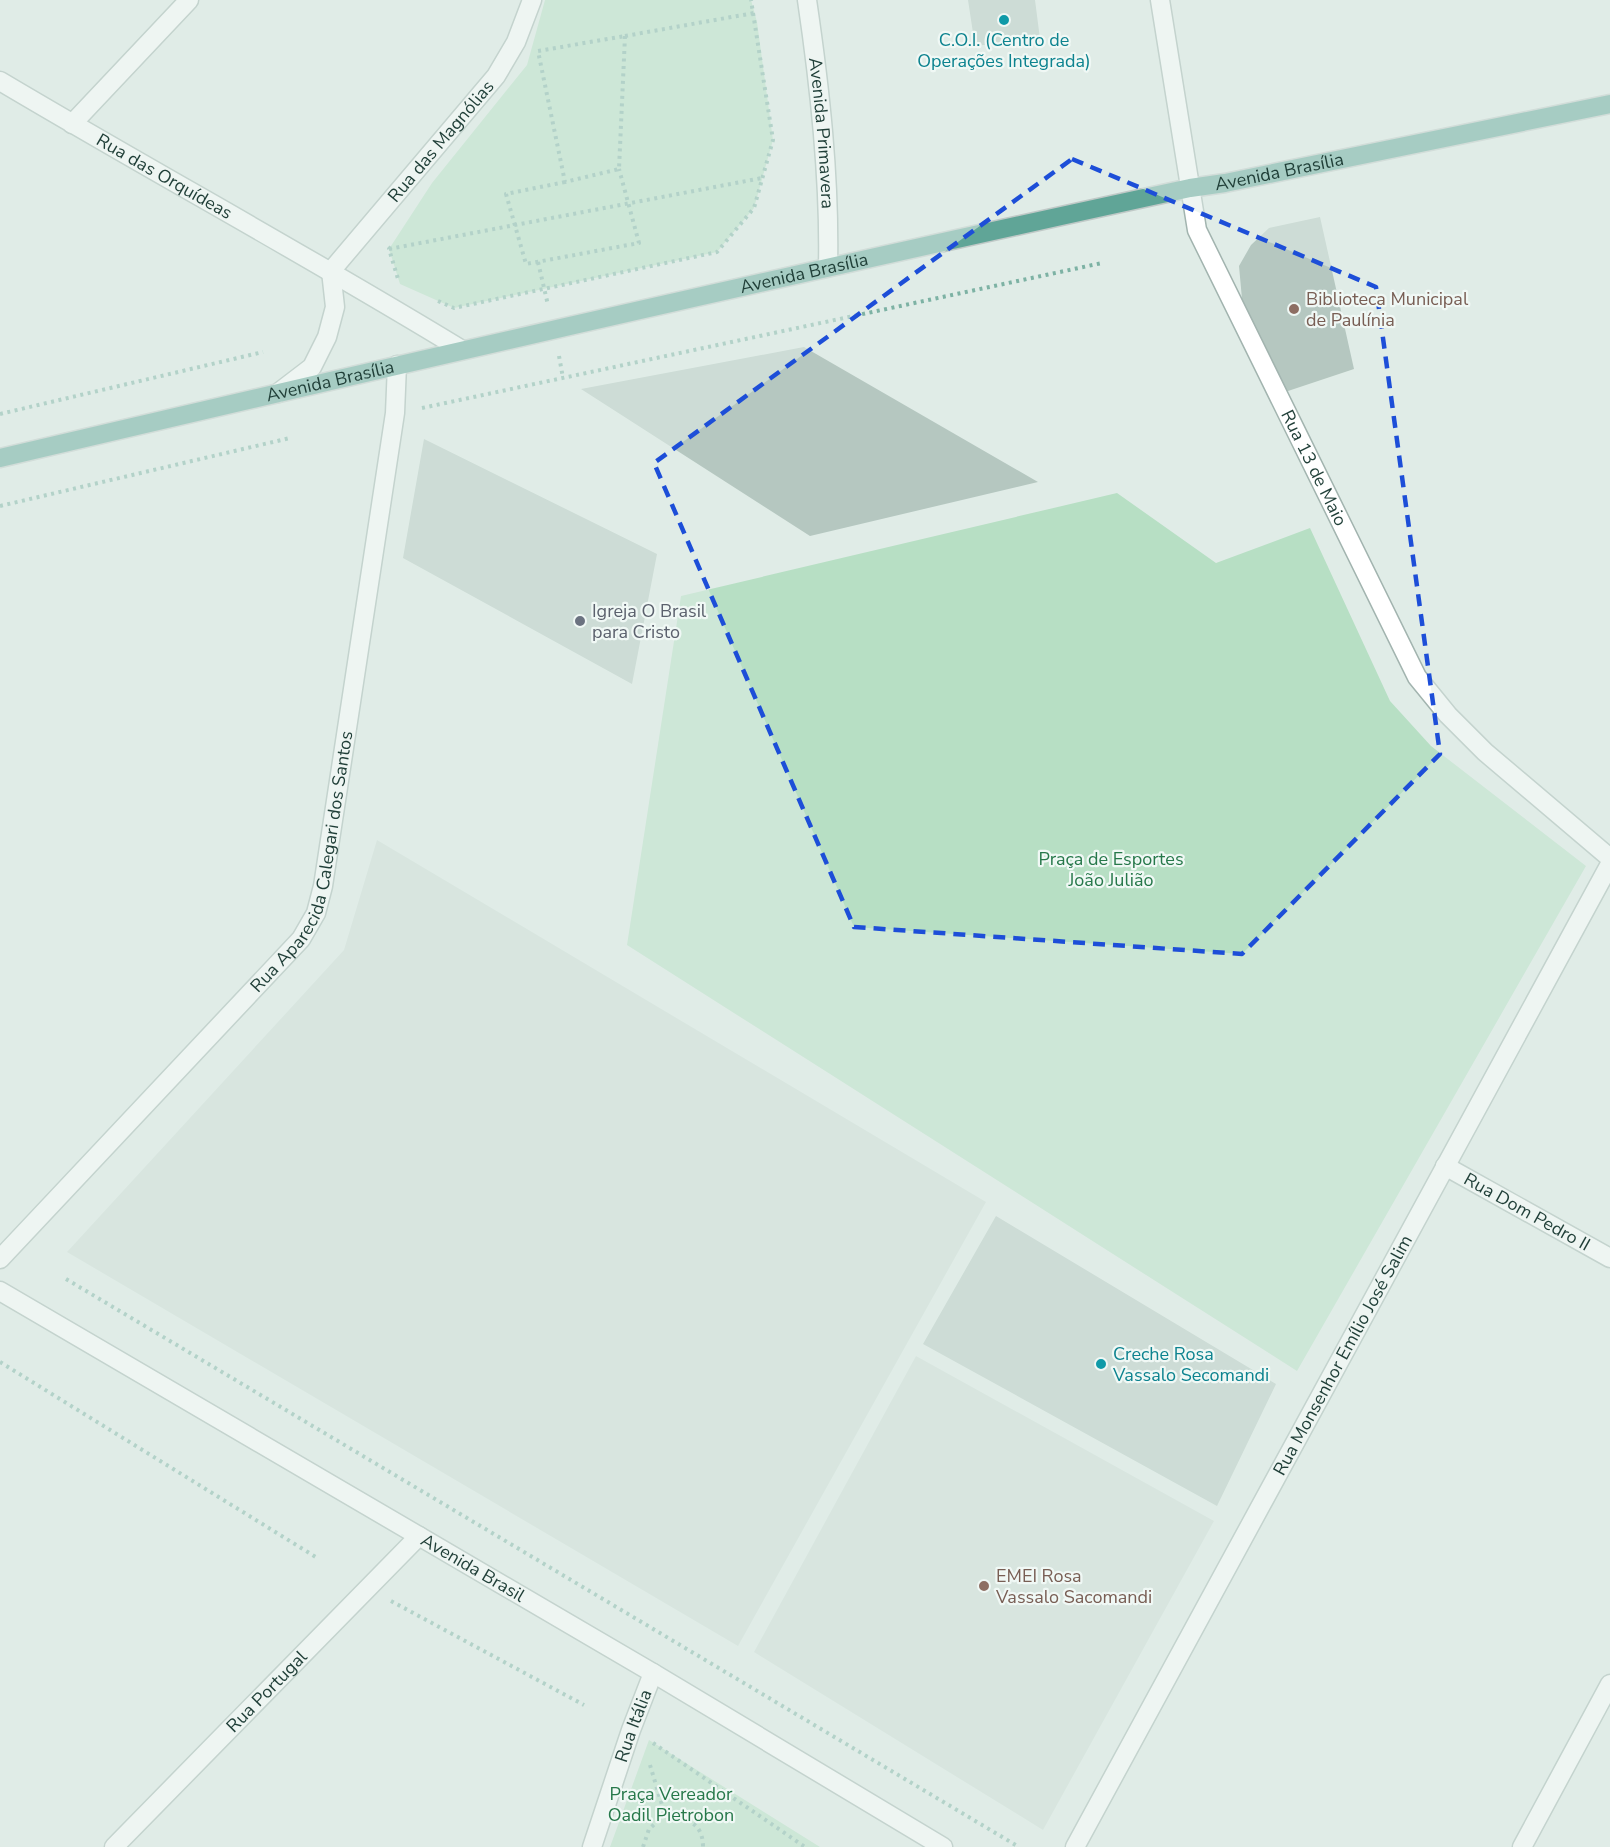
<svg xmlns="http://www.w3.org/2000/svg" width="1610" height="1847" font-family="'Nunito Sans',sans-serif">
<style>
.built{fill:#cedcd6}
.green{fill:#b7dfc4}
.building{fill:#b5c7c0}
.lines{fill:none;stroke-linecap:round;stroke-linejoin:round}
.minor-casing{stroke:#a2b4af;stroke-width:21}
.major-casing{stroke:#c0c9c7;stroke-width:21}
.path{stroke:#7db2a4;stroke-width:4;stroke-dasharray:3 4.5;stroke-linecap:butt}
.minor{stroke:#fff;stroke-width:18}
.major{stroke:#60a597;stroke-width:18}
.marked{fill:none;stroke:#1d4ed8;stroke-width:4.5;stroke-dasharray:12 8;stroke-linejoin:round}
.culture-dot{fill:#0f9aa8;stroke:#f0f8f5;stroke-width:2}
.education-dot{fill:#8d6e63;stroke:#f0f8f5;stroke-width:2}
.worship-dot{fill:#6b7280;stroke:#f0f8f5;stroke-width:2}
.labels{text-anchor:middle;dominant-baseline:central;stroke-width:4.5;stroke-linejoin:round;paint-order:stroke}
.culture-label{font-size:18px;fill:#0d838f;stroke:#f0f8f5}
.street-label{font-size:18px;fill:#1f3e37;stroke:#f0f8f5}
.education-label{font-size:18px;fill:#785e54;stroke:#f0f8f5;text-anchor:start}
.worship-label{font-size:18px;fill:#5b616d;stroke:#f0f8f5;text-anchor:start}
.park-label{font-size:18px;fill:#26784a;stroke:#f0f8f5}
</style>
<rect width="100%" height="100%" fill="#e0ece7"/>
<path class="built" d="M377,840L986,1202L738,1646L67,1252L344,950Z
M916,1356L1214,1521L1043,1830L754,1652Z"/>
<path class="green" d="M545,0H751L757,22L773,140L754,208L717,252L454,308L400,284L389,249L432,183L527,65Z
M1117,493L1216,563L1310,528L1390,701L1431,746L1586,866L1297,1371L627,945L681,596Z
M649,1740L820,1847H610Z"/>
<path class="building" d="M968,0H1035L1040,39L975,46Z
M1320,217L1354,369L1279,394L1251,318L1242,299L1239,266L1251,245L1269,228Z
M804,347L1038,482L810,536L581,389Z
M424,439L657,554L632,684L403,558Z
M996,1216L1276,1384L1217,1506L923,1344Z"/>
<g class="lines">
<g class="minor-casing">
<g id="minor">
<path id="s1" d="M807,0C820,88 830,178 828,267"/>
<path id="s2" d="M1160,0L1197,230L1417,677L1448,715L1485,752L1610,858"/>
<path id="s3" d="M0,81C153,172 310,257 462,350"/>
<path d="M72,124L189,0"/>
<path id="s4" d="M331,271L496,76L516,42L532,0"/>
<path d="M278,393L312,367L327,337L335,307L331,271"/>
<path id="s5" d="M1445,1166L1610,1258"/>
<path id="s6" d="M0,1259L301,939L316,913L323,886L395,413L397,365"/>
<path id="s7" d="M0,1291L653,1673L943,1847"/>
<path id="s8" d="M114,1847L419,1536"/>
<path id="s9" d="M592,1847L631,1730L653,1673"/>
<path id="s10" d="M1075,1847L1610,864"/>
<path d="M1522,1847L1610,1684"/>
</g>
</g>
<g class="major-casing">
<g id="major">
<path id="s11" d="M0,458C396,365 792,274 1190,188L1225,183L1610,104"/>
</g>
</g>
<path class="path" d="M625,36L619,169L565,182L538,51Z
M625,36L754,13
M565,182L506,194L526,264L639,243L619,169
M391,247L389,249L398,279
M389,249L762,178
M538,262L548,305
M438,301L454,308L717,252L754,208L773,140L751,0
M559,356L563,378
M422,408L1102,263
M0,414L263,352
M0,506L290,438
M66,1279L1019,1847
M0,1362L319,1559
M391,1601L584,1705
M653,1743L805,1847
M650,1765L665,1815
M665,1815C686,1818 703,1822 703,1847
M643,1847L649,1829L665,1815"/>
<use href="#minor" class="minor"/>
<use href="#major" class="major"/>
</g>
<path d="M0 0H1610V1847H0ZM1072,159L1376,287L1440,754L1242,954L854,927L654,463Z" fill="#e0ece7" fill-opacity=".55" fill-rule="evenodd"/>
<path class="marked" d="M1072,159L1376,287L1440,754L1242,954L854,927L654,463Z"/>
<g class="culture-dot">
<circle cx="1004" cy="20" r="6"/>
<circle cx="1101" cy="1364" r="6"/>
</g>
<g class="education-dot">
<circle cx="1294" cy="309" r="6"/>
<circle cx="984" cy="1586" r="6"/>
</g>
<circle class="worship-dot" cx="580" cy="621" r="6"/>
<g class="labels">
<g class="culture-label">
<text x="1004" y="40">C.O.I. (Centro de<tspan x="1004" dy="21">Operações Integrada)</tspan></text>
<text x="1113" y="1354" text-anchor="start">Creche Rosa<tspan x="1113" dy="21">Vassalo Secomandi</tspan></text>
</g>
<g class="street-label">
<text stroke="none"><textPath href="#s1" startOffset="134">Avenida Primavera</textPath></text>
<text stroke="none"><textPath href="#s4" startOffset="170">Rua das Magnólias</textPath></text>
<text stroke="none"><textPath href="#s11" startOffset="1311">Avenida Brasília</textPath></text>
<text stroke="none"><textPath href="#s3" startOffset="190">Rua das Orquídeas</textPath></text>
<text stroke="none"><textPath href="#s11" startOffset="825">Avenida Brasília</textPath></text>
<text stroke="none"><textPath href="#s11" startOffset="339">Avenida Brasília</textPath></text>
<text stroke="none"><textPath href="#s2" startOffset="498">Rua 13 de Maio</textPath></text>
<text stroke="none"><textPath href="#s6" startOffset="512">Rua Aparecida Calegari dos Santos</textPath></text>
<text stroke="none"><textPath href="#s5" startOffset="94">Rua Dom Pedro II</textPath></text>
<text stroke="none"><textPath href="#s10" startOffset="560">Rua Monsenhor Emílio José Salim</textPath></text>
<text stroke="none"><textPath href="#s7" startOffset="548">Avenida Brasil</textPath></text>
<text stroke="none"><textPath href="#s8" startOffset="218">Rua Portugal</textPath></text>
<text stroke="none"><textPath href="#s9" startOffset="128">Rua Itália</textPath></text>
</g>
<g class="education-label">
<text x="1306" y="299">Biblioteca Municipal<tspan x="1306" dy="21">de Paulínia</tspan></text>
<text x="996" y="1576">EMEI Rosa<tspan x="996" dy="21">Vassalo Sacomandi</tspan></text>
</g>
<g class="worship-label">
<text x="592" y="611">Igreja O Brasil<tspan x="592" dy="21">para Cristo</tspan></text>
</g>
<g class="park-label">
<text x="1111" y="859">Praça de Esportes<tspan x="1111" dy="21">João Julião</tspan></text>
<text x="671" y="1794">Praça Vereador<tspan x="671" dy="21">Oadil Pietrobon</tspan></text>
</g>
</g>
</svg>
